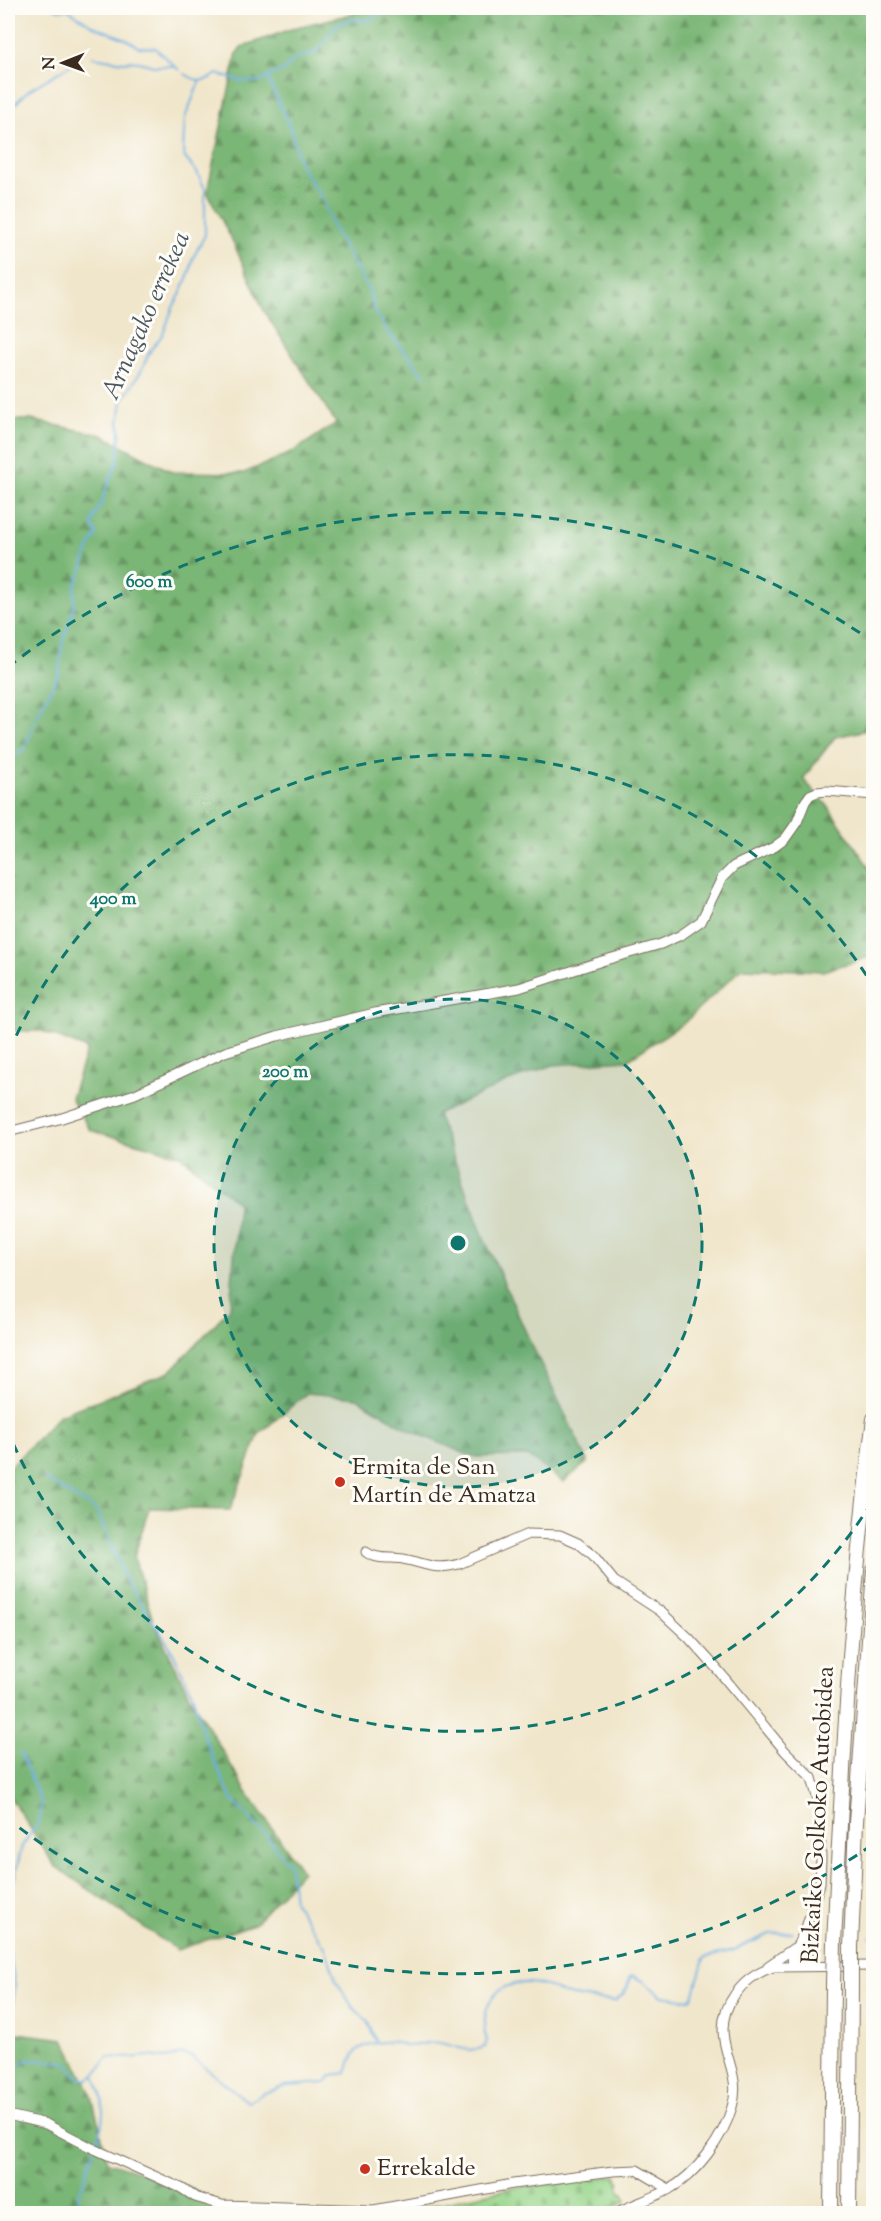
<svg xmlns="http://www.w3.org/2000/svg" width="881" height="2221" font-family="'Sorts Mill Goudy',serif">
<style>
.forest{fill:url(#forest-firs);stroke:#5a704a;stroke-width:1.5}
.cemetery{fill:url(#cemetery-stones);stroke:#6a8054;stroke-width:1.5}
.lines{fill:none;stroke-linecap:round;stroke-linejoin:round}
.stream{stroke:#6daee1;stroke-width:2}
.minor-casing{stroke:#7a6c5b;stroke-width:11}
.highway-casing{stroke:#7a6c5b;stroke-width:16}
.minor{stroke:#fff;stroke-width:9}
.highway{stroke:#fff;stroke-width:14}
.highway-bridge-casing{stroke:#7a6c5b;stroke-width:16;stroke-linecap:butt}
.highway-bridge{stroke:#fff;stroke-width:14}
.ring{fill:none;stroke:#0f766e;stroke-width:3;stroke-dasharray:10 8}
.poi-dot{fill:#c8321e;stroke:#fdfcf7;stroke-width:2}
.labels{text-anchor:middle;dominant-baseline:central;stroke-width:6;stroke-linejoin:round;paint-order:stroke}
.poi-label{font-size:24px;fill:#3b2a1e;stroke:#fdfcf7;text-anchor:start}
.street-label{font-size:24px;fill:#3b2a1e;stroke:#fdfcf7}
.water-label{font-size:26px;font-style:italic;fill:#4c5862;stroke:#fdfcf7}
.centre{fill:#0f766e;stroke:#fdfcf7;stroke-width:3}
.ring-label{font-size:18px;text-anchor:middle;font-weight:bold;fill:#0f766e;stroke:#fdfcf7;stroke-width:6;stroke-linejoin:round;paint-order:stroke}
</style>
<defs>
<pattern id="forest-firs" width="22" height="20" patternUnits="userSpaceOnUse" patternTransform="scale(1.5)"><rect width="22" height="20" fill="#7ab676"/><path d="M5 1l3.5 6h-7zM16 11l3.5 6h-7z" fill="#659460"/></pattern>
<pattern id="cemetery-stones" width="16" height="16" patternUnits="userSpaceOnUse" patternTransform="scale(1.5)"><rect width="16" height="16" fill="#98d58a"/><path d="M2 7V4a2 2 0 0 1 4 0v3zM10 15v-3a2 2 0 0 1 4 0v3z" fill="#84b777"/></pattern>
</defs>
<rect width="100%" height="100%" fill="#fdfcf7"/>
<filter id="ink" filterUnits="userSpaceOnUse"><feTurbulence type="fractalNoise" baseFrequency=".0167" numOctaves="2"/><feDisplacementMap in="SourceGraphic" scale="12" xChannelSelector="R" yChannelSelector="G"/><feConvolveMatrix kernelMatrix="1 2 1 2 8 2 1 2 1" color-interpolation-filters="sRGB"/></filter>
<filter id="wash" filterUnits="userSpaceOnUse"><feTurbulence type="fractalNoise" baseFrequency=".008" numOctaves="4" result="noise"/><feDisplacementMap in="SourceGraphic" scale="24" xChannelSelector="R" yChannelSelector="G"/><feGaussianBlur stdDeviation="1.35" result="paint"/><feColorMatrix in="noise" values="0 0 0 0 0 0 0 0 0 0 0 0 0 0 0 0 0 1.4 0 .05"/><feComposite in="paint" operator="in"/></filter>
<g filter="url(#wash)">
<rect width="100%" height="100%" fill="#f0e6cb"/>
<path class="forest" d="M363,8H873V729L835,737L803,779L827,805L873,873V956L823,971L742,968L684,1023L627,1060L553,1065L509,1081L437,1114L484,1238L528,1337L588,1462L563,1482L528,1456L473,1457L409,1430L357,1398L307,1393L259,1434L230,1510L149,1508L134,1557L153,1621L189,1695L246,1791L302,1871L254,1924L177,1950L55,1866L8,1794V1469L60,1415L170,1372L230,1308L238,1203L180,1155L90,1130L71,1098L87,1049L42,1031H8V420H31L102,435L172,472L244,473L291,453L336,423L264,311L233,242L207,192L237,53L241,47L297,27L356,13Z
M8,2032L64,2039L91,2093L108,2162L189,2187L235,2213L8,2214Z"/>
<path class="cemetery" d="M616,2176L620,2183L618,2184L621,2193H624L626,2201L599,2213L419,2214L422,2207L514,2188Z"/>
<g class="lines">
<path class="stream" d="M54,8L59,10L67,9L93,26L128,40L138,47L155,48L179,70
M93,57L124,62L135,61L154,66H173
M185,74C199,83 205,82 217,74L241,81L260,82L272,74L283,71L296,58L315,53L328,37L335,25L350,20H371L385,8
M267,77L291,129L300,164L323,200L332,226L370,292L374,309L388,332L424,375
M8,107L15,104L29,90L79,60
M8,761L11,756L24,750L36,718L59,673L62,646L74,605L75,585L81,574L86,556L97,533L92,526L94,516L101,505L106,489L118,460L120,433L119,421L122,401L141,371L150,351L163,334L173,307L180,295L190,271L193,258L205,235V189L197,172L185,158L183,150L185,118L200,80
M45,1479L97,1511L125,1579L170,1647L193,1695L205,1740L232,1800L264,1833L290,1866L294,1902L325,1947L337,1982L352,2006L367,2021L377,2043
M8,1904L22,1846L40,1820L41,1802L21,1754
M870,1937H874
M8,1944L15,1987L8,2036
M8,2065L20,2064L27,2060L65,2062L70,2066L78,2077L87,2080L95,2075L108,2057L129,2058L148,2056L166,2058L183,2054L192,2057L248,2102L264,2093L285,2086L325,2083L332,2075L347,2073C352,2054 355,2046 376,2043C382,2042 389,2041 395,2042C399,2043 404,2045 408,2046C419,2046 426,2041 440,2043C456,2046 468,2054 485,2047L487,2040C482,2029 484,2021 487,2009C496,1980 527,1979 552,1988C556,1990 560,1993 564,1994C581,1998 598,2000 615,2001C623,1995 629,1989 629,1978L633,1976L643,1981L662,1996L690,2000L693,1997L704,1958L734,1950L770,1934L793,1932
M95,2076C106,2100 105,2122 96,2146
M72,2214L94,2151"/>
</g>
</g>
<g filter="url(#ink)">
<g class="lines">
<g class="minor-casing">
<path id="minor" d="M8,1132L59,1119L135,1094L225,1052L277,1036L375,1013L519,988L602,961L661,944L681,935L701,921L722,878L734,866L774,847L785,839L797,822L805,802L810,795L817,792L827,791L874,795
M366,1552C376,1560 391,1557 403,1559C426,1563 432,1571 459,1564L528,1534L560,1535L578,1543L593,1555L614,1581L660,1611L689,1638L717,1669L785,1751L812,1778L820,1808L821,1858L820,1883L805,1931L792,1955L793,1966
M805,1932L806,1953L815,1966
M768,1966L794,1948
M8,2115L46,2124L90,2147L181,2188L195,2197L222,2205L374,2210L513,2184L613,2171L637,2170L669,2189
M613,2214C631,2205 651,2199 668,2190C697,2174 723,2138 732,2107C740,2082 728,2064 724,2040C718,2006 743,1976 774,1967L874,1966"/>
</g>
<g class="highway-casing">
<path id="highway" d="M834,1943C843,1768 850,1593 874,1419
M851,1947L856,1822L874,1570
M831,2214L833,1985
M849,2214L851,1986"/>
</g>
<use href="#minor" class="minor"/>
<use href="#highway" class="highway"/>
<g class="highway-bridge-casing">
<path id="highway-bridge" d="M851,1947V1986
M833,1985L834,1943"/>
</g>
<use href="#highway-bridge" class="highway-bridge"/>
</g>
</g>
<circle cx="458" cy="1243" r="244" fill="#0f766e" fill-opacity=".12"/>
<g class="ring">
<circle cx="458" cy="1243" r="244"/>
<path d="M872 1502A488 488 0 0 1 9 1434M9 1052A488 488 0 0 1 872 984"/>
<path d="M872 1845A731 731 0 0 1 8 1819M8 667A731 731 0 0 1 872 641"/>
</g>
<g class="poi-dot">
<circle cx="340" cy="1482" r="6"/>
<circle cx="365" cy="2169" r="6"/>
</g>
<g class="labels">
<g class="poi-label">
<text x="352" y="1468">Ermita de San<tspan x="352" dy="28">Martín de Amatza</tspan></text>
<text x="377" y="2169">Errekalde</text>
</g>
<g class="street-label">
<text transform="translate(819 1815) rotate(-87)">Bizkaiko Golkoko Autobidea</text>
</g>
<g class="water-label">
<text transform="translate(147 316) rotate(-66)">Arnagako errekea</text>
</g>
</g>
<circle cx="458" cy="1243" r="9" class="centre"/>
<g class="ring-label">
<text x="149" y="587">600 m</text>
<text x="113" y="904">400 m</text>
<text x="285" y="1077">200 m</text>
</g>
<rect width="881" height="2221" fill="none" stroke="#fdfcf7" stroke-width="30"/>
<g transform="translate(63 63) rotate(269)" stroke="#fdfcf7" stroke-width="4.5" paint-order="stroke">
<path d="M0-4.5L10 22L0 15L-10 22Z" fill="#3b2a1e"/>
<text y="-9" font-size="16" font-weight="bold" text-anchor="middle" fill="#3b2a1e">N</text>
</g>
</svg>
